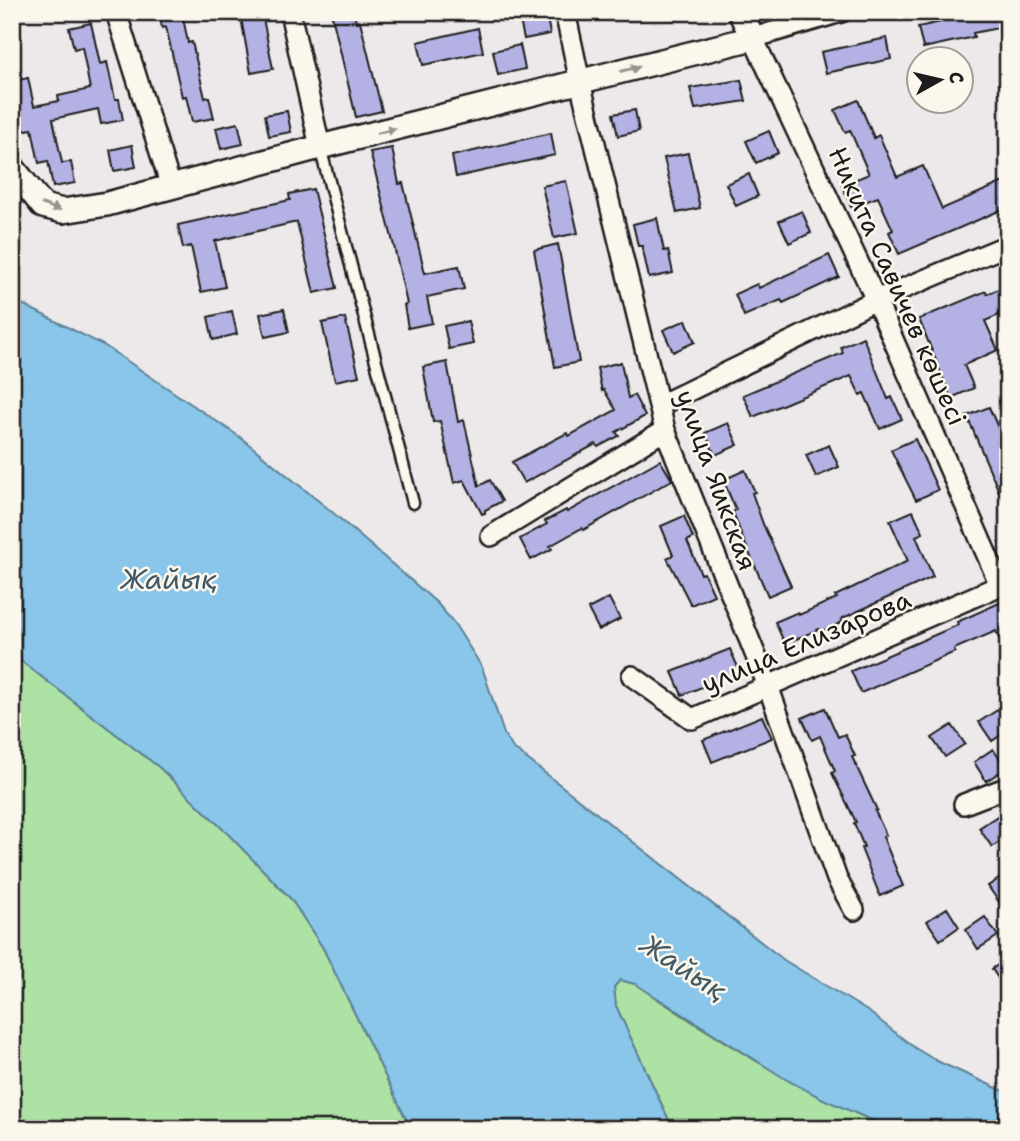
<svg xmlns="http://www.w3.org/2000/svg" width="1020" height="1141" font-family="'Shantell Sans',sans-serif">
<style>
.green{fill:#ade2a5;stroke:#647f60;stroke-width:2}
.water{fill:#89c6e9;stroke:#5d8297;stroke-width:2}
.building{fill:#b4b2e4;stroke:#1c1c1c;stroke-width:2}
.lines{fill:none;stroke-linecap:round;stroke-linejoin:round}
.service-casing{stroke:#1c1c1c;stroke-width:15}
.minor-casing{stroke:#1c1c1c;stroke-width:24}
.tertiary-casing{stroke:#1c1c1c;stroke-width:28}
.service{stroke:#fbf7ec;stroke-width:10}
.minor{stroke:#fbf7ec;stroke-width:19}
.tertiary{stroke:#fbf7ec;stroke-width:23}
.oneway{fill:#97948e}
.labels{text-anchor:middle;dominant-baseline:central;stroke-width:5;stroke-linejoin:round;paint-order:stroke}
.street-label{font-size:26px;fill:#1c1c1c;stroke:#fbf7ec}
.water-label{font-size:28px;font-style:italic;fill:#425864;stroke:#fbf7ec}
</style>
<rect width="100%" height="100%" fill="#ede9ea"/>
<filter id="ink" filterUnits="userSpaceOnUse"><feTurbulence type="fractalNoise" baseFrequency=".0143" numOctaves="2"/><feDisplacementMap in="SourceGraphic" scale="14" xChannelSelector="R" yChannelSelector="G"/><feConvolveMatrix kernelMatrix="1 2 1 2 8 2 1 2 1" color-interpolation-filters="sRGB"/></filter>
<g filter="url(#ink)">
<path class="green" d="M12,654L160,768L229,835L291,899L323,948L411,1129H12Z
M620,980L635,984C717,1039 800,1091 892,1129H673L616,1006L614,987Z"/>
<path class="water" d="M12,299L105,346L240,437L331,511L437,603L454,623L482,667L504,734L513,748L784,960L869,1012L915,1048L937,1061L1008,1093V1129H892L823,1099L787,1080L635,984L620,980L614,987L616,1006L673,1129H411L323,948L291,899L229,835L160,768L12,654Z"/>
<path class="building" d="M159,12H182L188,43L192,42L205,98L209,97L214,118L192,122L186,96L182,97L166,27L162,28Z
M331,12H354L356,22L360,21L382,111L356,117Z
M535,12H546L550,34L524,39L519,16Z
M978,12H1000L1003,27L973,33L974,37L923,48L918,27L978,14Z
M262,13L273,69L251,73L241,18Z
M91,23L100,64L107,62L115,99H119L123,120L101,124L98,109L53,119L62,163L71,162L75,183L53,187L48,161L39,163L32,129L21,131L15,102L12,103V81L28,78L34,106L59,101L58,96L90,89L82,47L74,49L69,28Z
M478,28L483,52L423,65L418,42Z
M887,38L891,59L826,73L821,52Z
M520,45L525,69L498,75L493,51Z
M741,80L746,101L695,109L690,88Z
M858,100L874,138L879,135L897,177L923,166L942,209L1008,180V207L899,254L889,232L893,230L878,197L851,207L842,185L869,174L850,130L845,132L835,110Z
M635,110L639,131L618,136L613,114Z
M287,111L291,132L269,136L265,115Z
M238,123L243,144L221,149L216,128Z
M769,131L778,153L756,163L746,141Z
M551,133L555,155L456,177L452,156Z
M132,145L136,167L114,171L110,150Z
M392,148L399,184L403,183L425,273L459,266L464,289L427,297L432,323L408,328L404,305L407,304L394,246L370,152Z
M688,153L700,208L677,213L664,158Z
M749,174L758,196L736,206L726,184Z
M566,181L578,233L554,238L542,186Z
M313,189L337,288L314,293L297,222L215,241L225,287L201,292L191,246L183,248L178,225L290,200L289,194Z
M802,211L811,233L789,243L779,221Z
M657,218L664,251L668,250L673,273L649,278L642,246H638L633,224Z
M558,244L579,362L555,367L534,250Z
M829,255L839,277L783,303L781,300L744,316L735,294L757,284L759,288Z
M1008,285V311L985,321L998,350L964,365L974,388L951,398L919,319L986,291L987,294Z
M284,309L289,332L265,337L260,314Z
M232,311L237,334L213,340L208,317Z
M345,318L359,376L335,381L322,323Z
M686,320L695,342L673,352L663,330Z
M468,321L473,344L449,349L444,326Z
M863,337L888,399L892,397L902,419L880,429L864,393L860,395L851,376L753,417L743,395L843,353L841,347Z
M447,362L458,422L464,420L479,486L490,480L502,501L485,510V513L482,514L464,480L454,483L440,421L433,422L423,367Z
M621,362L628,398L634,395L645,416L616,432L619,436L598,447L596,444L524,483L512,462L567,433L569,436L616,410L604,390L602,391L597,368Z
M989,407L1008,451V513L967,416Z
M728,423L738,445L715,455L705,433Z
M915,439L938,490L916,500L891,450Z
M829,445L839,467L816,477L806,455Z
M660,460L672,480L583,530L582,528L550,546L552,549L531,560L520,539L547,524L545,521L566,510L567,512Z
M745,470L755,492L752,493L763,524L791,586L768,596L743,539L733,512L736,510L723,480Z
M913,511L923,533L916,536L933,577L841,619L843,622L820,632L819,629L785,644L775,622L798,612L799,615L837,598L835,596L908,561L890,521Z
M684,516L693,538L687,541L701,574L704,573L714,595L691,605L667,558L673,555L661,526Z
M609,598L620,619L599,630L588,609Z
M1008,599V633L999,638L996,631L954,649L955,652L861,693L851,671L958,625L957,622Z
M730,649L740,672L682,695L672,672Z
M1008,703V730L992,741L979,722Z
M825,708L838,737L845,734L855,756L852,757L877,810L875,811L886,835L883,837L903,886L880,896L861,848L864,847L854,823L856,822L832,773L835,771L820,736L812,740L802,718Z
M762,716L772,738L712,762L703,740Z
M952,725L965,744L945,757L932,738Z
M993,749L1006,768L986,781L974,762Z
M999,815L1008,829V836L992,847L979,828Z
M1008,873V915L988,886Z
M947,908L959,927L940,940L927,921Z
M985,917L998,936L978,949L966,930Z
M1008,958V993L992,969Z"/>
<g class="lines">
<g class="service-casing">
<path id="service" d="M320,147L413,503"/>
</g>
<g class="minor-casing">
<path id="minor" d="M116,12L171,187
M290,12L320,147
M565,12L580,82L665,430L768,686L837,879L854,910
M841,12L753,38L876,300L1000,585
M660,405L876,300L1008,245
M491,536L665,430
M632,676L692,719L1008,582
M964,804L1008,787"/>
</g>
<g class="tertiary-casing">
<path id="tertiary" d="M12,167L43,206L63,211L107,204L320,147L753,38L740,12"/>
</g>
<use href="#service" class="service"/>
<use href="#minor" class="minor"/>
<use href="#tertiary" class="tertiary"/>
</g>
<defs><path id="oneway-solid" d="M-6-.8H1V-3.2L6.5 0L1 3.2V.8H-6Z" transform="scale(1.75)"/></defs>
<g class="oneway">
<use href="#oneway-solid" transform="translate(630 69) rotate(-14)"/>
<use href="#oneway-solid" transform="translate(386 131) rotate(-14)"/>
<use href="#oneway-solid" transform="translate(51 207) rotate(19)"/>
</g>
</g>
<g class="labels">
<g class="street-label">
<text transform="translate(898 286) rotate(66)">Никита Савичев көшесі</text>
<text transform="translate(717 480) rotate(70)">улица Яикская</text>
<text transform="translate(806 641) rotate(-23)">улица Елизарова</text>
</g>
<g class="water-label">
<text x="169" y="579">Жайық</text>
<text transform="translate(684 967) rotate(33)">Жайық</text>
</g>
</g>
<rect width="1020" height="1141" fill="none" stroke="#fbf7ec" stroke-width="42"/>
<rect x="21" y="21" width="978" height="1099" fill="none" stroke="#1c1c1c" stroke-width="2.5" filter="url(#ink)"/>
<g transform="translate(940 80) rotate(82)"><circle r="33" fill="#fbf7ec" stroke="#a29f99" stroke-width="2"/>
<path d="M0-5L12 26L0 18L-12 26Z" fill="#1c1c1c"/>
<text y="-10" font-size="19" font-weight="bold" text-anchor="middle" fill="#1c1c1c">С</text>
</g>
</svg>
